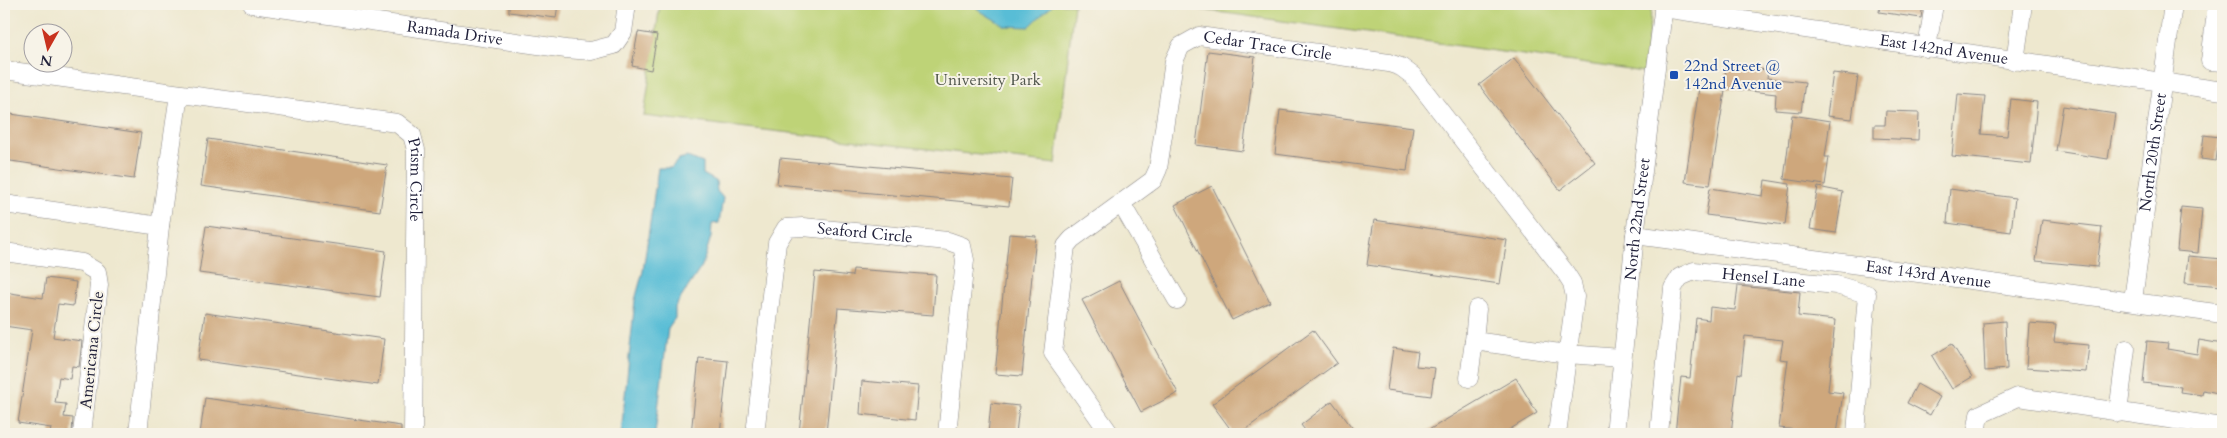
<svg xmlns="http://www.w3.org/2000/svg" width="2227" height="438" font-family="Cardo,serif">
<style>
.green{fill:#bed377;stroke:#707a59}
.water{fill:#58bdd6;stroke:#3d7088}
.building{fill:#cea77b}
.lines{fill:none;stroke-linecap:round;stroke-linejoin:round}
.minor-casing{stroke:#888585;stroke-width:19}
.minor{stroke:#fff;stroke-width:18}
.transit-dot{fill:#1a4fb4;stroke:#f7f3e8;stroke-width:2}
.labels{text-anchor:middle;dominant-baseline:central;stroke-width:4;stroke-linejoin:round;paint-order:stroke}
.street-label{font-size:16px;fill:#22223b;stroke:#f7f3e8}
.transit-label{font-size:16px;fill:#164399;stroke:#f7f3e8;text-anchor:start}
.park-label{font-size:16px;fill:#51574d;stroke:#f7f3e8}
</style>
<rect width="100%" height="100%" fill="#f7f3e8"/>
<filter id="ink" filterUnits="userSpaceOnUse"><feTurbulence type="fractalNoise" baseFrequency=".02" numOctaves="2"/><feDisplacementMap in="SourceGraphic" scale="10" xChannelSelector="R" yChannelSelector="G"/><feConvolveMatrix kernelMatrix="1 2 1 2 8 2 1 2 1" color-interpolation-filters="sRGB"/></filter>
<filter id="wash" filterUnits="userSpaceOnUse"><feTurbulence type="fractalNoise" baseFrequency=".0096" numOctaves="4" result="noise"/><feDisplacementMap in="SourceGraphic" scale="20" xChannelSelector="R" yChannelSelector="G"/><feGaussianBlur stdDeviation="1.12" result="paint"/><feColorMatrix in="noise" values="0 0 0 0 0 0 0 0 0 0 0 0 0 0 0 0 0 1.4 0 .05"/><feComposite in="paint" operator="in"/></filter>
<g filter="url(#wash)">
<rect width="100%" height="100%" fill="#eee8cf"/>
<path class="green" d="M660,4H1074L1056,164L644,116Z
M1161,4H1652L1644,72Z"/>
<path class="water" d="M975,4H1053L1029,27L1005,26L977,9Z
M687,157L703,163V174L716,181L717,191L723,198L719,223L712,224L711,237L702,266L675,307V318L668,328L655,434H621L635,300L643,271L658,168H671L679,159Z"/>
<g id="blocks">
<path class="building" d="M509,4H558L556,18L509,12Z
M1880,4H1923L1921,18L1879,12Z
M638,32L657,35L651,70L632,66Z
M1208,51L1255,57L1243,151L1196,145Z
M1514,58L1595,163L1560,190L1479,85Z
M1726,66L1768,70L1767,78L1805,82L1801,112L1775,110L1776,94L1724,88Z
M1833,73L1858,76L1852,119L1827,116Z
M1699,88L1725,91L1710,185L1685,182Z
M1958,94L1985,96L1981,134L2007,136L2011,99L2037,102L2031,164L1952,156Z
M2063,106L2115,114L2108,159L2056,151Z
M1280,110L1413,127L1407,171L1275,154Z
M1886,111L1919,112L1918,140L1874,138V125H1885Z
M4,113L141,133L134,179L4,160Z
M1792,115L1830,121L1825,157H1829L1825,185L1784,179Z
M2204,135L2219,137L2216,161L2201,159Z
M208,139L387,165L380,211L201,186Z
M780,158L1012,179L1009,206L777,184Z
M1765,180L1790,184L1785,225L1706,215L1710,188L1763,196Z
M1212,186L1270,302L1232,320L1175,205Z
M1818,187L1843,192L1836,233L1810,229Z
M1950,189L2015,198L2011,232L1947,223Z
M2181,207L2202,209L2198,253L2177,251Z
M1374,220L1507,240L1500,284L1367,265Z
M2042,220L2102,227L2097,267L2036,261Z
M206,226L386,251L380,297L199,273Z
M1009,234L1036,236L1022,376L995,374Z
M2188,256L2223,259V286L2185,283Z
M853,269L936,275L933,315L838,308L826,434H799L815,272L852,276Z
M46,278L76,282L73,306L58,304L53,337L82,341L79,367L72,366L70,379L59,377L55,403L66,404L64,417L73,418L72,434H50L51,428L18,423L32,330L4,326V292L43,298Z
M1119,281L1178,393L1141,412L1082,300Z
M1738,286L1800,292L1798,316L1835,320L1828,391L1843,393L1837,434L1816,431V434H1797L1798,430L1779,428L1788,360L1780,359L1783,340L1745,336L1741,374L1738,373L1731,434H1675L1681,377L1690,378L1696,318L1709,320L1710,307L1735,310Z
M205,313L384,339L378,385L198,360Z
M2005,321L2007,369L1985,371L1983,323Z
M2029,323L2056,325L2054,342L2089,345L2086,372L2026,368Z
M1313,330L1337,363L1239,434H1234L1212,404Z
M2199,340L2223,344V394L2203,390L2202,395L2180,392L2181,387L2143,383L2147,341L2168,343L2167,349L2197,354Z
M1952,344L1972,377L1952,389L1932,356Z
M1393,348L1418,352L1416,366L1435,368L1431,396L1387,390Z
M699,358L728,361L720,434H691Z
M1516,378L1537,413L1502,434H1422Z
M862,381L918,386L915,420L860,414Z
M1917,384L1940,397L1930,415L1907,403Z
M205,398L401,426V434H200Z
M1332,401L1357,434H1308L1301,425Z
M991,403L1019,406L1016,434H988Z"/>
</g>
</g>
<g filter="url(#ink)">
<use href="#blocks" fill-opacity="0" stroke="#888585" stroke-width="1"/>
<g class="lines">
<g class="minor-casing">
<g id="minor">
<path id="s1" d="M252,4L566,49L591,51L614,45L623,32L627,4"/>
<path d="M2217,4L2210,61L2223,62"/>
<path id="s2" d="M1663,8L2223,91"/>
<path d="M1927,48L1934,4"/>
<path d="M2015,61L2023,4"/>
<path id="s3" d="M4,70L397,123L412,135L416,150L413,434"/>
<path d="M1121,203L1177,300"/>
<path d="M4,204L160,226L138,434"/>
<path d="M160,226L179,94"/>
<path id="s4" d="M1635,235L2223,314"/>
<path d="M4,252L82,263L97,272L99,285L82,434"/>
<path id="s5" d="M2133,300L2173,4"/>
<path d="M1477,309L1474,341L1567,354L1622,358"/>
<path d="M1469,378L1474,341"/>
<path d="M2118,413L2126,349"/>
<path id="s6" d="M755,434L777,243L786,228L803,227L948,241L962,246L965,260L947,434"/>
<path id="s7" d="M1110,434L1053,353L1066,246L1072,239L1153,180L1158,169L1174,61L1181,46L1199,36L1389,63L1401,67L1413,76L1565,272L1572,283L1575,297L1557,434"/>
<path id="s8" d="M1615,434L1635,235L1664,4"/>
<path id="s9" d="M1659,434L1673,288L1680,277L1694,271L1836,285L1867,294L1856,434"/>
<path d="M1976,434L1979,415L2018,397L2223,427"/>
</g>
</g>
<use href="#minor" class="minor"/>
</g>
</g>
<rect class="transit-dot" x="1669" y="70" width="10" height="10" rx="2.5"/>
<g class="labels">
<g class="street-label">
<text stroke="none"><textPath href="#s1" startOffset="205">Ramada Drive</textPath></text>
<text stroke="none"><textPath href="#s7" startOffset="544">Cedar Trace Circle</textPath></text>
<text stroke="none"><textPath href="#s2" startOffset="284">East 142nd Avenue</textPath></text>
<text stroke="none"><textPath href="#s5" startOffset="149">North 20th Street</textPath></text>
<text stroke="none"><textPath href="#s3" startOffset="461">Prism Circle</textPath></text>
<text stroke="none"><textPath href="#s8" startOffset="216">North 22nd Street</textPath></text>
<text stroke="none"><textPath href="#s6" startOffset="289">Seaford Circle</textPath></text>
<text stroke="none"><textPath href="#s4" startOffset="296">East 143rd Avenue</textPath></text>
<text stroke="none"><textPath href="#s9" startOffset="245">Hensel Lane</textPath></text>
<text transform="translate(92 350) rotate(-84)">Americana Circle</text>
</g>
<g class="transit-label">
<text x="1684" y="66">22nd Street @<tspan x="1684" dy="18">142nd Avenue</tspan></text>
</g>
<g class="park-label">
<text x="988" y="80">University Park</text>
</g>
</g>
<rect width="2227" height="438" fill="none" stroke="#f7f3e8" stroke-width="20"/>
<g transform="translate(48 48) rotate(188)"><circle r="24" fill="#f7f3e8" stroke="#a29fa3"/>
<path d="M0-4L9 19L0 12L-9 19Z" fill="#c8321e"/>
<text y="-8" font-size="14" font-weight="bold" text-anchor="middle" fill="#22223b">N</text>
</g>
</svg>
